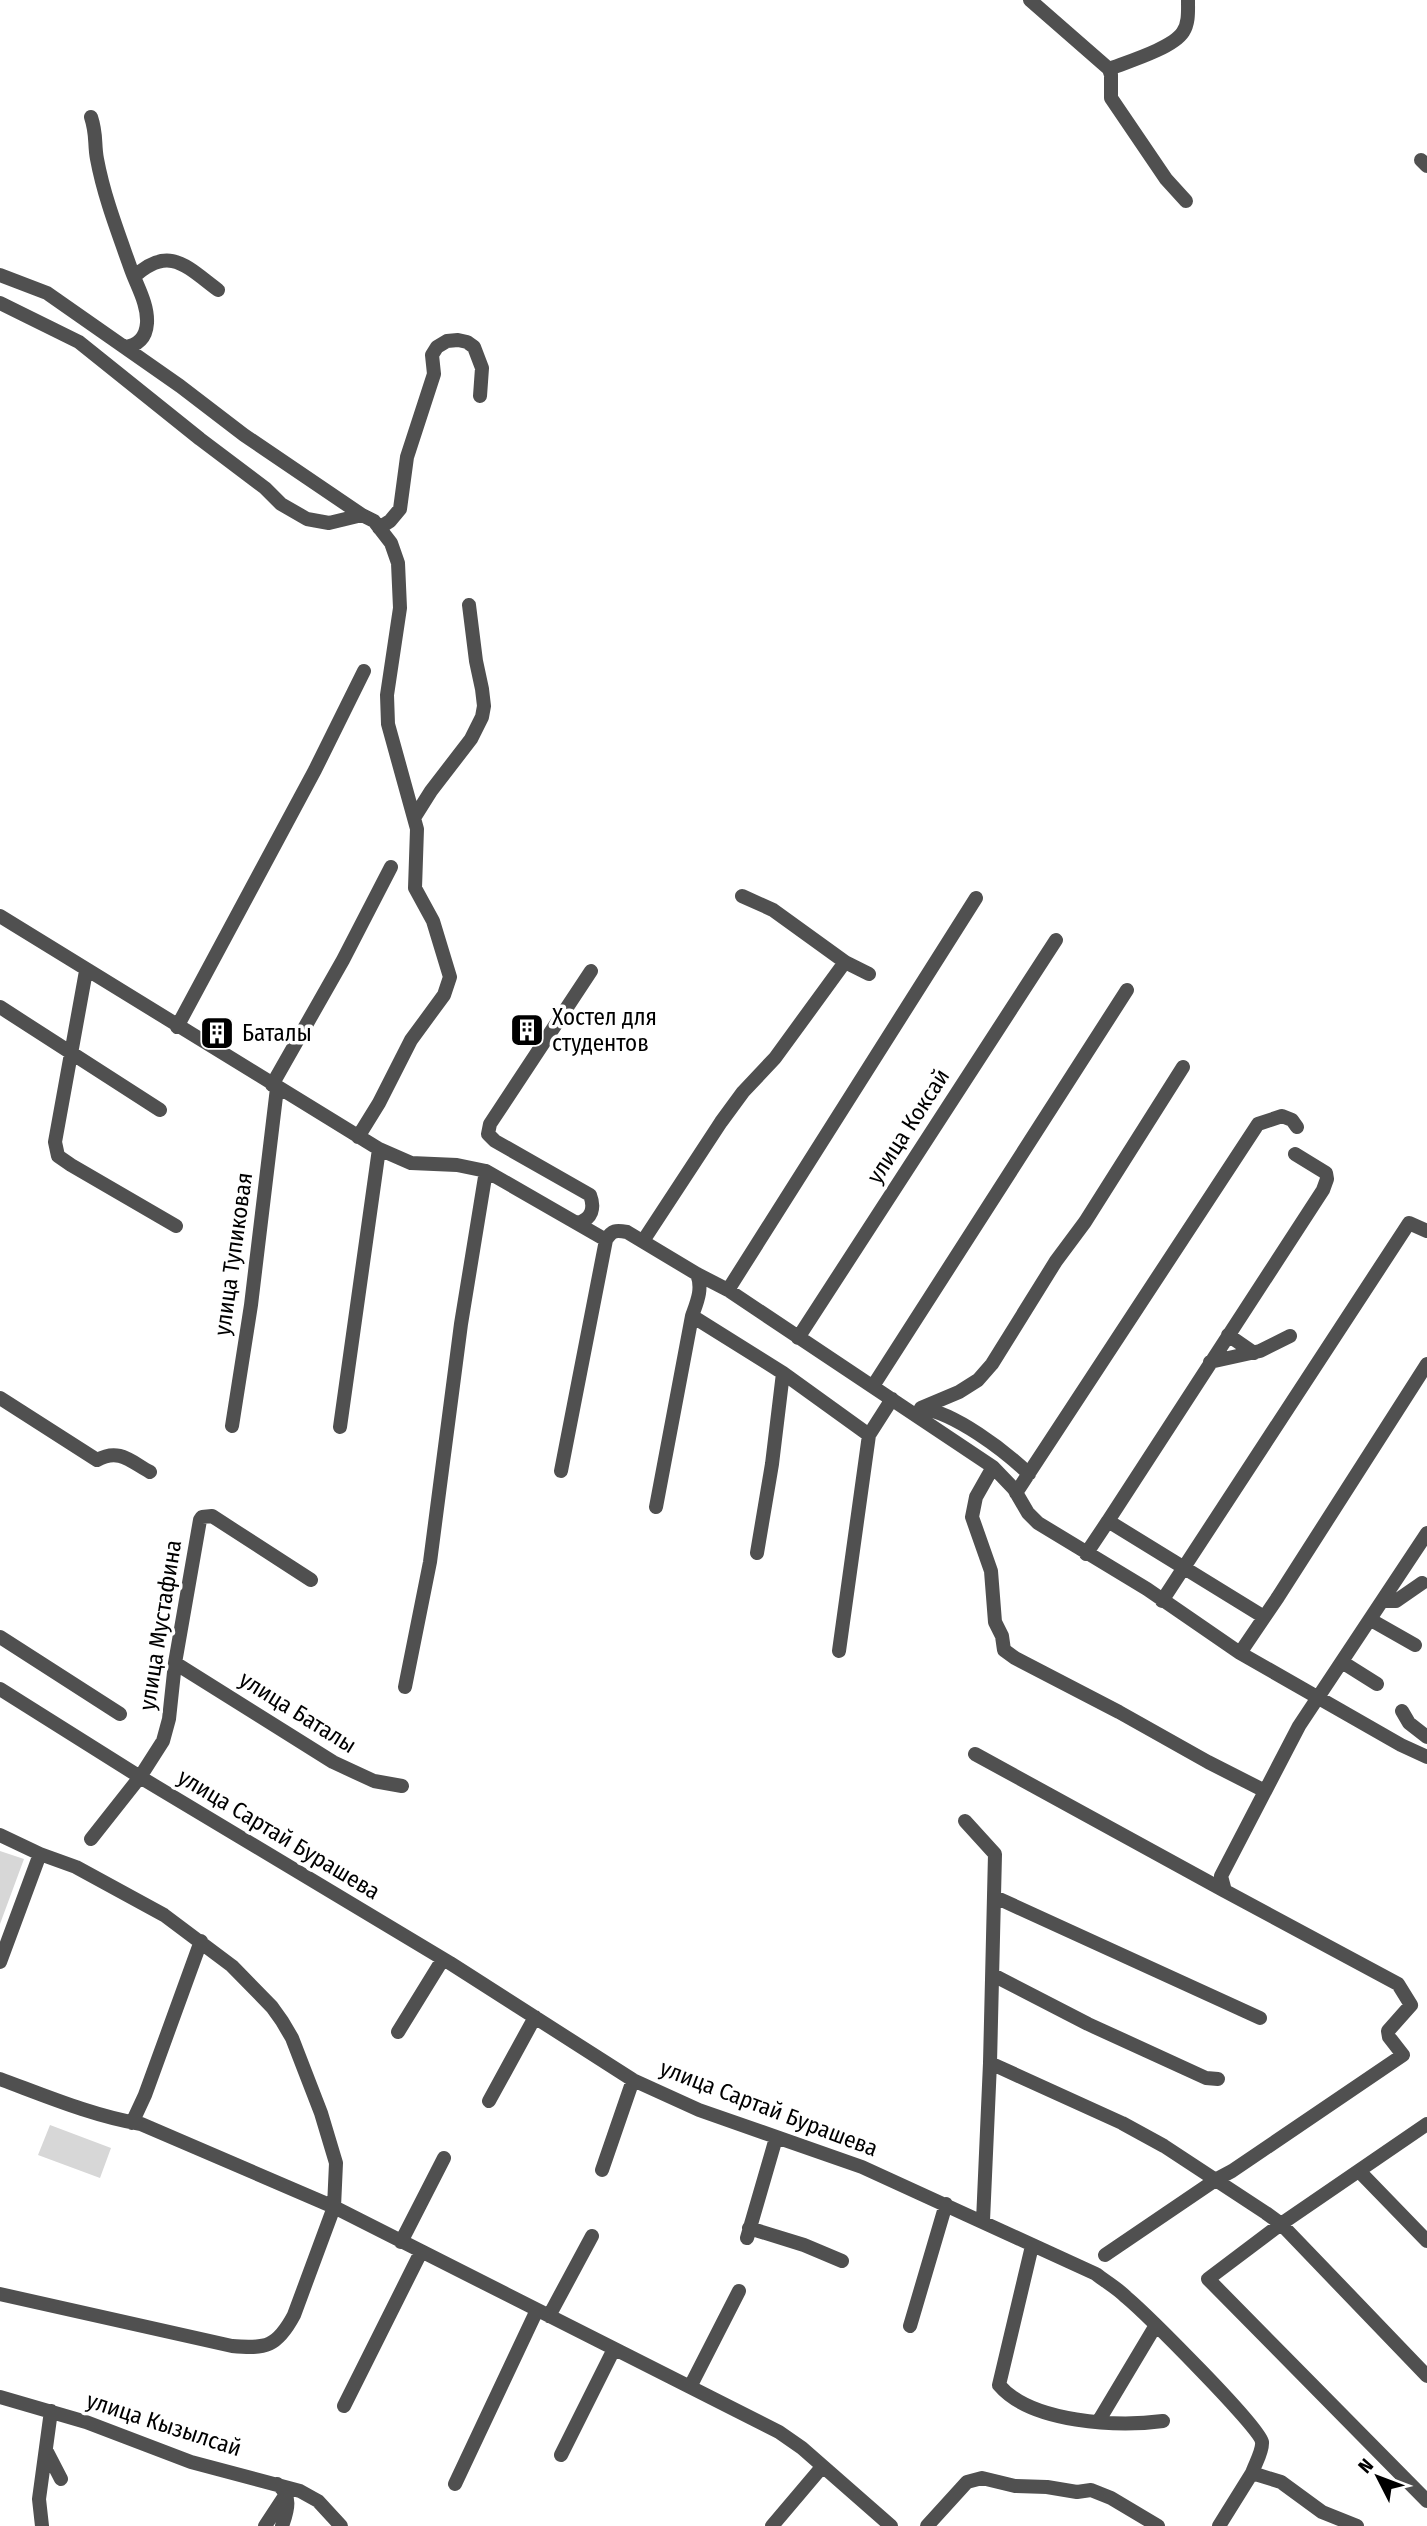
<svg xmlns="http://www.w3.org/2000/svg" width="1427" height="2526" font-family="'Fira Sans Condensed',sans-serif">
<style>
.pitch{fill:#d7d7d7}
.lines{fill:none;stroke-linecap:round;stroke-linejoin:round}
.minor{stroke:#505050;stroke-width:14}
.labels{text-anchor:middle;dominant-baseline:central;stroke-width:7;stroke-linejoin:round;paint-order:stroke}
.poi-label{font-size:23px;fill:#000;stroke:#fff;text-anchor:start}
.street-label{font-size:23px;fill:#000;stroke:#fff}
</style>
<rect width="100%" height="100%" fill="#fff"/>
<path class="pitch" d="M0,1851L24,1859L0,1924Z
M50,2125L111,2148L100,2178L38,2155Z"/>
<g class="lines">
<path class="minor" d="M1030,0L1109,69L1111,75V98L1166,179L1186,201
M1109,69C1127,62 1173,48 1183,32C1189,23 1188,11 1188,0
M91,117C97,135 94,143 97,159C104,197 119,235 132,272C138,288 148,305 147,323C146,338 138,346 124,347
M1421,160L1427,166
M0,275L47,293L180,386L244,435L362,515
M134,277C169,244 187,267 218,290
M0,303L79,342L200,439L265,488L281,504L307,519L329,523L362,515L374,521L391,543L398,563L400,608L387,695L388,724L417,829L415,888L433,921L450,977L444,995L411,1040L379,1103L358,1137
M379,528L390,521L400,509L407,457L434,374L432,355L437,347L447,341L458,340L467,342L474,347L482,368L480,396
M414,818L431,791L471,739L482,717L484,706L482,689L476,661L469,605
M742,896L773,910L845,962
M0,916L379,1149L411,1163L457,1165L486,1171L606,1240
M86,971L55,1142L58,1156L71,1165L176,1226
M0,1007L160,1110
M177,1027L315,770L364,671
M272,1085L343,960L391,867
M578,1223C592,1219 595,1208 590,1195L495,1141L488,1134L490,1124L591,971
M643,1241L721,1122L743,1092L775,1058L845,962L869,974
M728,1290L976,898
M692,1316L783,1373L869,1435
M1228,1335L1254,1353
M798,1338L1056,940
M1210,1362L1260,1351L1290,1336
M873,1386L1127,990
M0,1398L97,1460C119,1448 130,1461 150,1472
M921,1408L959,1392L978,1380L992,1364L1056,1261L1085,1222L1183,1067
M921,1408C955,1413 1004,1450 1029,1474
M232,1426L251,1305L277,1088
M340,1427L379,1149
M993,1467L976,1497L972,1517L991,1571L995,1622L1002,1636L1004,1650L1015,1658L1119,1712L1208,1762L1265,1791
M561,1471L606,1240C612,1230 616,1230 627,1232L697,1274L728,1290L993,1467L1014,1489L1028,1513L1038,1523L1147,1589L1240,1653L1401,1745L1427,1757
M1016,1493L1258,1124L1282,1116L1292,1120L1297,1127
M656,1507L692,1316C697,1302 703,1289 697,1274
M1108,1521L1323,1190L1327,1179L1326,1173L1295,1154
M757,1553L772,1464L783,1373
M1086,1554L1108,1521L1264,1617
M1162,1601L1409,1223L1427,1231
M1383,1601H1396L1422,1583
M1371,1620L1415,1645
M0,1637L120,1714
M839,1651L869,1435L892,1399
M1240,1653L1278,1597L1427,1364
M1342,1662L1377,1684
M175,1663L333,1762L374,1781L402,1786
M405,1687L430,1562L461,1324L486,1171
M0,1689L140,1777L450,1963L633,2080L699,2110L862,2167L1096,2274C1106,2282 1117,2288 1126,2297C1145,2313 1260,2427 1262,2442C1263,2451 1255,2464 1252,2473L1281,2482L1322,2512L1357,2526
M1402,1711L1409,1723L1427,1737
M975,1754L1225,1891
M965,1821L995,1854L990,2063L983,2221
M0,1835L40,1854L76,1867L164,1915L232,1966L272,2007L282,2021L292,2038L321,2113L336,2163L334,2207L294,2315C277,2347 266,2349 232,2346L0,2294
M91,1839L140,1777L163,1741L169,1719L175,1663L200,1520L202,1517L212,1516L311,1580
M995,1897L1260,2018
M0,1962L40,1854
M993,1975L1088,2024L1206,2078L1218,2079
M398,2032L443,1959
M990,2063L1122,2123L1164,2146L1266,2213L1281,2224L1427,2376
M0,2079C46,2096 93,2116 141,2124L334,2207L779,2432L802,2448L891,2526
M489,2101L535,2017
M132,2123L145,2095L201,1941
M1427,2124L1281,2224L1208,2279L1427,2501
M602,2170L633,2080
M1359,2171L1427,2241
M749,2228L804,2245L842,2261
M747,2238L776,2138
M401,2242L444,2158
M1032,2246L999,2385C1031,2423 1118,2427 1163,2421
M1105,2255L1217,2179L1232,2171L1403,2055L1389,2037L1388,2031L1411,2005L1398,1984L1225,1891L1221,1876L1299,1726L1427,1533
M549,2316L592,2236
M910,2326L946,2204
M690,2387L739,2291
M0,2397L86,2422L191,2462L300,2491L318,2501L341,2526
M344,2406L421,2252
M1098,2422L1156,2325
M46,2450L61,2479
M561,2455L614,2349
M277,2484C292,2495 288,2510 282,2526
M455,2484L537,2310
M42,2526L39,2499L51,2411
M265,2526L286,2494
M772,2526L822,2467
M927,2526L967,2482L982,2478L1015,2486L1047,2487L1077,2492L1091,2490L1111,2498L1158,2526
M1219,2526L1252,2473"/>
</g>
<defs>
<g id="building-square" transform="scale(1.75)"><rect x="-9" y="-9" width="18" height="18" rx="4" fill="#000" stroke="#fff"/><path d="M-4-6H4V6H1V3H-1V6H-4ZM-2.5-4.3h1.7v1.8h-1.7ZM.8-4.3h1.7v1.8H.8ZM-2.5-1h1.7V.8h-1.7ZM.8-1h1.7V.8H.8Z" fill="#fff"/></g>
</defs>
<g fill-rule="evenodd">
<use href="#building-square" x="527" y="1030"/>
<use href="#building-square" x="217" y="1033"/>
</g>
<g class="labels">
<g class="poi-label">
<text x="552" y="1017">Хостел для<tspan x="552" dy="26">студентов</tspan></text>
<text x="242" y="1033">Баталы</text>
</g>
<g class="street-label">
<text transform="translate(908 1126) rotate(-57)">улица Коксай</text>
<text transform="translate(233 1254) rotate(-82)">улица Тупиковая</text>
<text transform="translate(160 1625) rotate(-81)">улица Мустафина</text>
<text transform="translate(298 1712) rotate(32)">улица Баталы</text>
<text transform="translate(279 1834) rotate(31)">улица Сартай Бурашева</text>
<text transform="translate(769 2108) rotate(21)">улица Сартай Бурашева</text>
<text transform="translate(164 2424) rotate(18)">улица Кызылсай</text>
</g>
</g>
<g transform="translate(1378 2477) rotate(312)" stroke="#ffffff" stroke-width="5" paint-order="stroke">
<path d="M0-5L12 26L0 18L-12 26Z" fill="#000000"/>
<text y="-10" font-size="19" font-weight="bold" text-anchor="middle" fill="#000000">N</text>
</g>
</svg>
